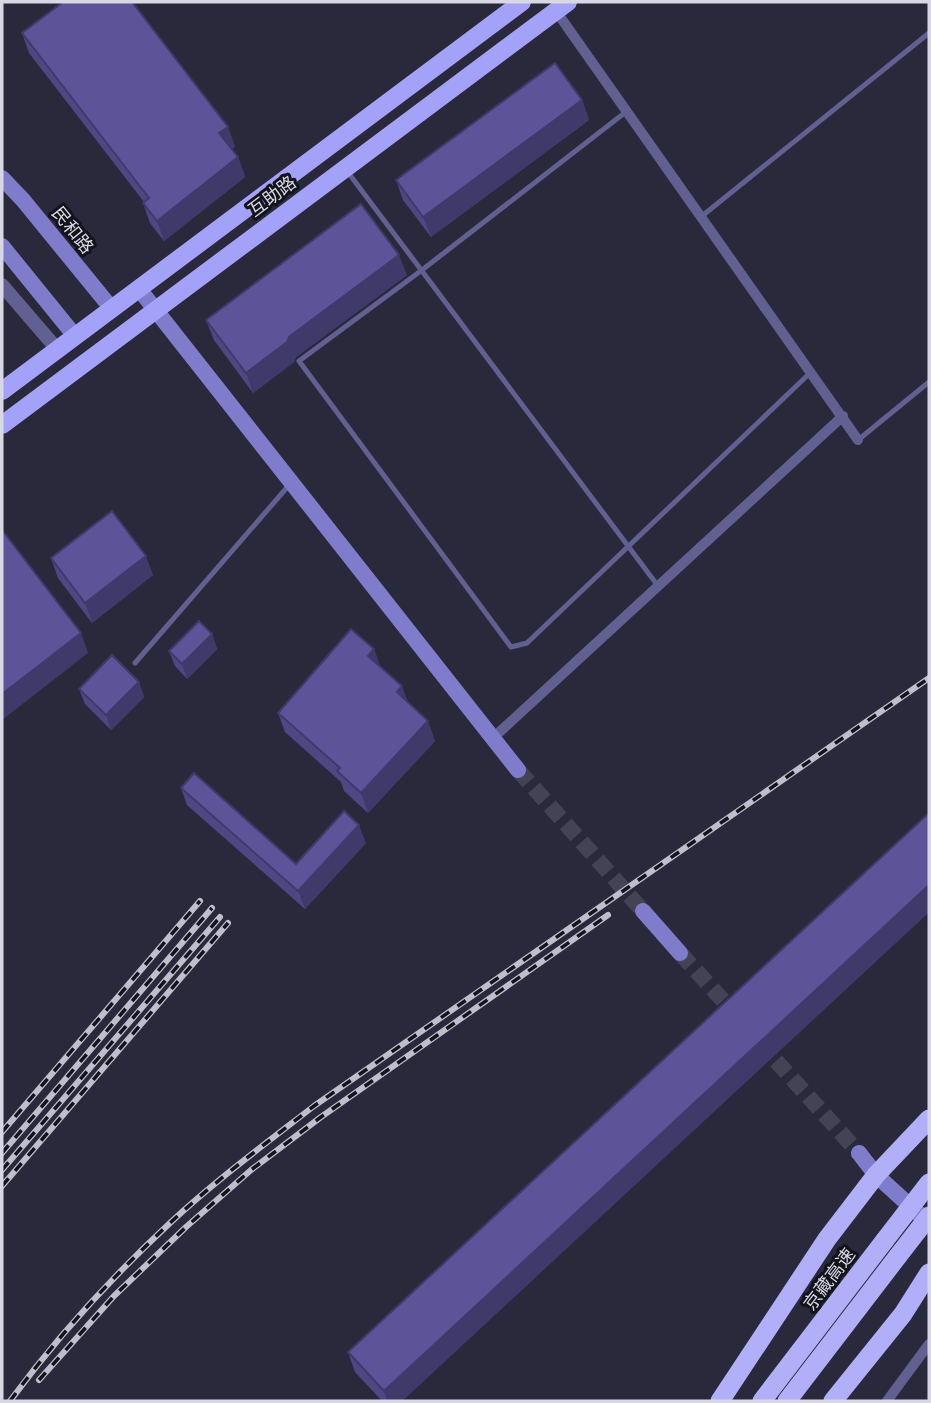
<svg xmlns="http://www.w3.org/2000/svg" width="931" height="1403" font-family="'PT Sans','Noto Sans SC',sans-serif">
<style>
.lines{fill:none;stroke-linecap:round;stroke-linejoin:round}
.secondary-tunnel{stroke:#444355;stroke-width:16;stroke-dasharray:16 8;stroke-linecap:butt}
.service{stroke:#616091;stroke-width:5}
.minor{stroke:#616091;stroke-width:10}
.tertiary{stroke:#616091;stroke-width:14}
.secondary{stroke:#7f7dcb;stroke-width:16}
.trunk{stroke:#a4a1f8;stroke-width:18}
.motorway{stroke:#b0aff8;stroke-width:19}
.rail-casing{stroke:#bebecc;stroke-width:6}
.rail{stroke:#13131b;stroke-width:3.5;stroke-dasharray:10;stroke-linecap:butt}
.motorway-bridge{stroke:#b0aff8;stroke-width:19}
.wall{fill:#4f4784}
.shaded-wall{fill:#403a6b}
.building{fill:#5c5399;stroke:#403a6b;stroke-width:2}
.labels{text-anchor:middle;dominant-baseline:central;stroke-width:6;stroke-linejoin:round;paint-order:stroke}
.street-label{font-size:18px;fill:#d8d8e5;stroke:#13131b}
</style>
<rect width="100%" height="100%" fill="#2a293c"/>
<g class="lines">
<path class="secondary-tunnel" d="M518,770L643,911
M680,953L739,1018
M760,1043L859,1153"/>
<path class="service" d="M627,111L422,270L299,361L511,647L527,643L810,373
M347,171L658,586
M702,216L929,33
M858,440L929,382
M135,663L290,484"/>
<path class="minor" d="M556,11L858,440
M493,738L843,416
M887,1401L929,1344"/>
<path class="tertiary" d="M2,285L57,349"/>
<path class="secondary" d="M2,178L23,200L112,309
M2,246L75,336
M139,289L518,770
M643,911L680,953
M859,1153L876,1175L920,1215"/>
<path class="trunk" d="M2,391L522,2
M2,425L568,2"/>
<path class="motorway" d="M720,1401L827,1239L876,1175L929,1119
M762,1401L885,1240
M787,1401L898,1256
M833,1401L903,1314L929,1273"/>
<g class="rail-casing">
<path id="rail" d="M2,1132L200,901
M2,1153L212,908
M2,1170L220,917
M2,1186L228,923
M39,1380L114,1296L186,1227L251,1170L321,1117L608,915
M10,1401C57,1337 112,1277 170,1223C215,1181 265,1144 314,1106L929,678"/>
</g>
<use href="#rail" class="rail"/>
<path class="motorway-bridge" d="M885,1240L929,1183
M898,1256L929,1216"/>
</g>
<path class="wall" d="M22,33L235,146L232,149L238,157L245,177L164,241L150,223L143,203L144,202L29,53Z
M582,100L589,120L431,237L403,200L396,180Z
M407,275L296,357L294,362L253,393L214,340L206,320Z
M51,558L153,575L92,623L58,578Z
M212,634L217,649L187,679L175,666L169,651Z
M374,649L380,666L408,703L435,741L368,813L344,791L341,782L285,732L278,713Z
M139,682L144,697L111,730L85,704L79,689Z
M181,788L296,864L366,843L305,909L187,805Z
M929,813V912L402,1401H382L355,1372L348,1352Z"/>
<path class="shaded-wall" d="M582,100L589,120L431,237L423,217Z
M228,127L235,146L227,153L219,133Z
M238,157L245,177L164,241L157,221Z
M399,255L407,275L296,357L294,362L253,393L246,373L289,337Z
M146,556L153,575L92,623L85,603Z
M81,633L88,653L2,720V694Z
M212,634L217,649L187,679L182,664Z
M374,649L381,669L368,656Z
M139,682L144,697L111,730L106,715Z
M402,686L409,705L397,692Z
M428,721L435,741L368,813L361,793Z
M359,825L366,843L305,909L298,891Z
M929,885V912L402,1401H387L384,1391Z"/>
<path class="building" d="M63,2H132L228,127L219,133L238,157L157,221L143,203L149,198L22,33Z
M555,63L582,100L423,217L396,180Z
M361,204L399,255L289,337L287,342L246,373L206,320Z
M112,511L146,556L85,603L51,558Z
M2,530L81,633L2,694Z
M199,621L212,634L182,664L169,651Z
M351,629L374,649L368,656L402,686L397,692L428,721L361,793L337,771L340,768L278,713Z
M112,655L139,682L106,715L79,689Z
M194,773L296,864L344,811L359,825L298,891L181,788Z
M929,813V885L384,1391L348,1352Z"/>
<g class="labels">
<g class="street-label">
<text transform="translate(272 196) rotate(-37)">互助路</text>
<text transform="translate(73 230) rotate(51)">民和路</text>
<text transform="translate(829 1279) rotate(-53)">京藏高速</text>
</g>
</g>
<rect width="931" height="1403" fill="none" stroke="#d8d8e5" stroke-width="7"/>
</svg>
